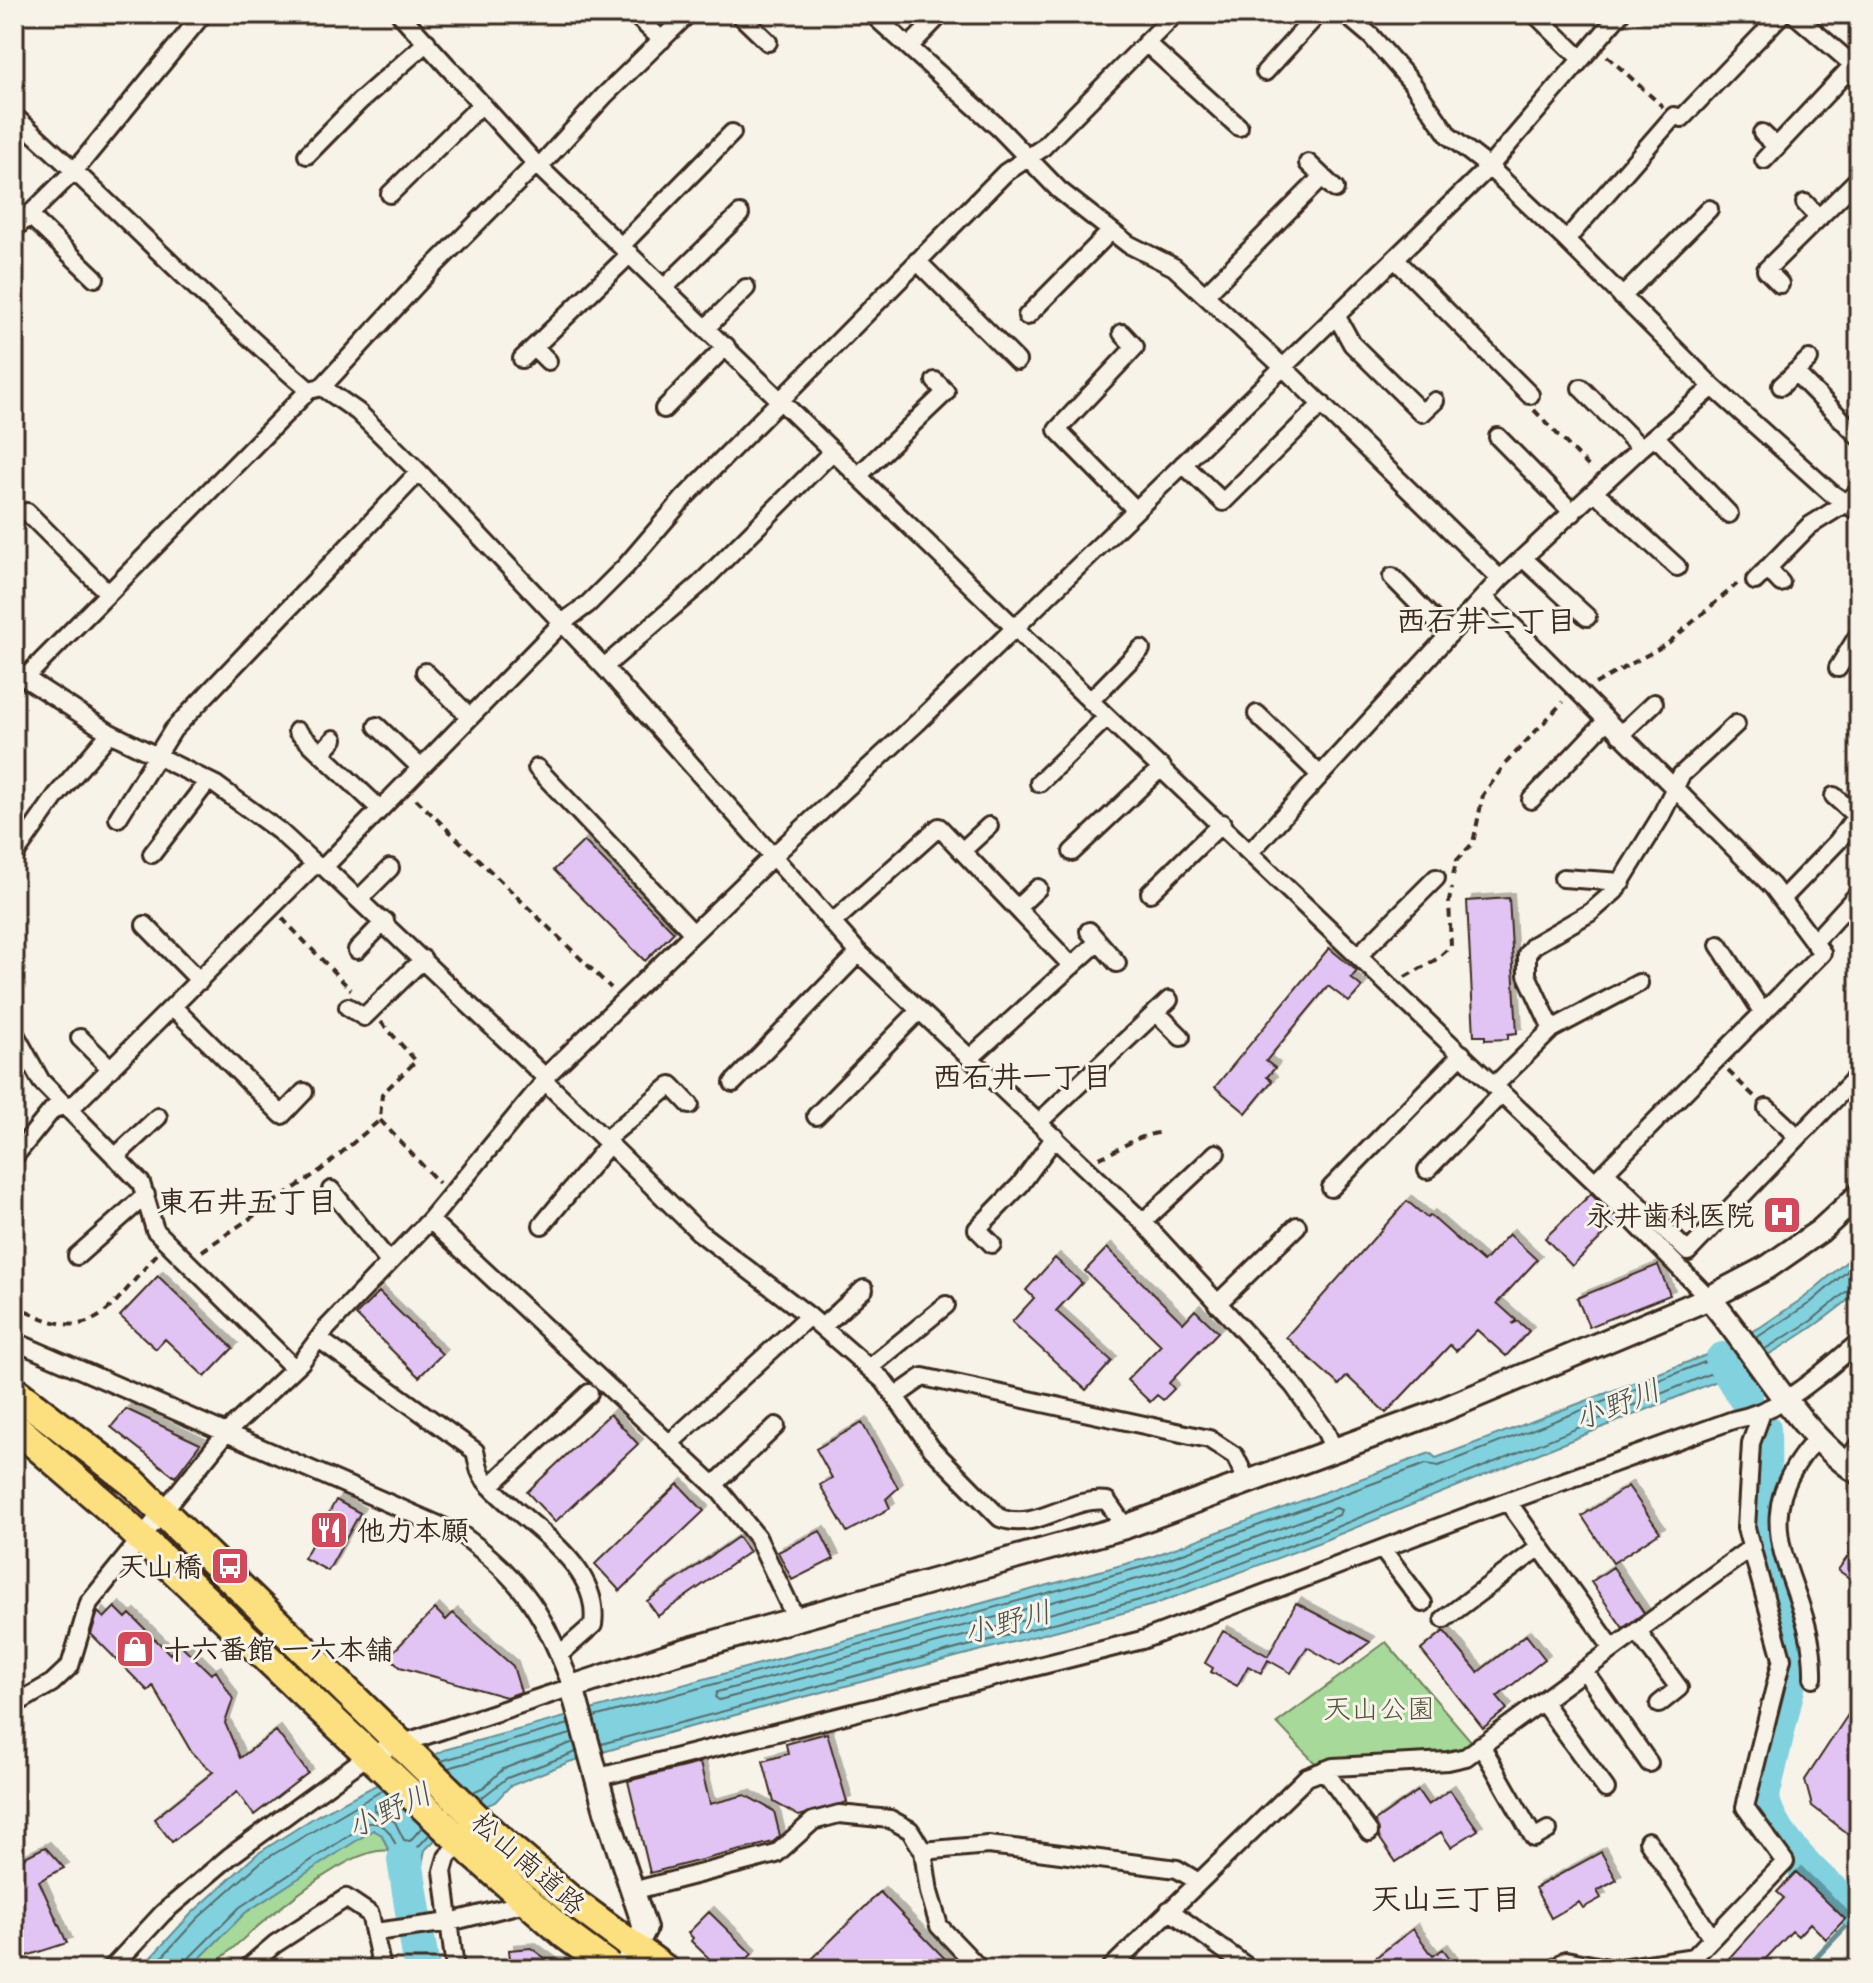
<svg xmlns="http://www.w3.org/2000/svg" width="1873" height="1983" font-family="Itim,'Klee One',sans-serif">
<style>
.green{fill:#a7d99a;stroke:#71825c;stroke-width:2}
.water{fill:#82d1df;stroke:#668e92;stroke-width:2}
.lines{fill:none;stroke-linecap:round;stroke-linejoin:round}
.shore{stroke:#576d6b;stroke-width:2}
.stream{stroke:#668e92;stroke-width:6}
.river{stroke:#82d1df;stroke-width:36}
.building{fill:#e1c4f3;stroke:#3b2a1e;stroke-width:2;filter:url(#shadow)}
.street-casing{stroke:#3b2a1e;stroke-width:22}
.secondary-casing{stroke:#3b2a1e;stroke-width:28}
.highway-casing{stroke:#3b2a1e;stroke-width:34}
.path{stroke:#3b2a1e;stroke-width:4;stroke-dasharray:8 6;stroke-linecap:butt}
.street{stroke:#f7f3e8;stroke-width:16}
.secondary{stroke:#f7f3e8;stroke-width:22}
.highway{stroke:#fce080;stroke-width:28}
.labels{text-anchor:middle;dominant-baseline:central;stroke-width:6;stroke-linejoin:round;paint-order:stroke}
.poi-label{font-size:28px;font-weight:bold;fill:#3b2a1e;stroke:#f7f3e8;text-anchor:end}
.park-label{font-size:28px;fill:#56563d;stroke:#f7f3e8}
.street-label{font-size:28px;fill:#3b2a1e;stroke:#f7f3e8}
.neighbourhood-label{font-size:30px;font-weight:bold;fill:#3b2a1e;stroke:#f7f3e8}
.water-label{font-size:30px;font-style:italic;fill:#4d544e;stroke:#f7f3e8}
</style>
<defs>
<filter id="shadow"><feDropShadow dx="5" dy="-5" stdDeviation="0" flood-color="#0004"/></filter>
</defs>
<rect width="100%" height="100%" fill="#f7f3e8"/>
<filter id="ink" filterUnits="userSpaceOnUse"><feTurbulence type="fractalNoise" baseFrequency=".0125" numOctaves="2"/><feDisplacementMap in="SourceGraphic" scale="16" xChannelSelector="R" yChannelSelector="G"/><feConvolveMatrix kernelMatrix="1 2 1 2 8 2 1 2 1" color-interpolation-filters="sRGB"/></filter>
<g filter="url(#ink)">
<path class="green" d="M1386,1642L1472,1742C1457,1763 1347,1753 1315,1763L1277,1723Z
M373,1829L382,1835L389,1851C347,1843 241,1940 210,1969H189L245,1913Z"/>
<path class="water" d="M1859,1251V1291C1816,1328 1773,1354 1722,1379L1320,1542L1153,1605L671,1732L569,1762L510,1786L495,1802L456,1819L425,1850L413,1908L382,1835L373,1830L245,1913L189,1969H140L192,1913L257,1854L318,1815L444,1750L1151,1557L1430,1453L1436,1458L1709,1354L1759,1328L1805,1297Z"/>
<g class="lines">
<path class="shore" d="M1756,1338L1810,1303L1859,1261
M1765,1349L1811,1321L1852,1287L1859,1286
M1336,1508L1341,1510L1339,1515L1148,1588L719,1700L715,1697L717,1692L1156,1574Z
M594,1717L1153,1564L1426,1464L1439,1466L1733,1351
M601,1744L1151,1597L1317,1535L1741,1361
M441,1761L569,1724
M448,1768L571,1734
M473,1792L484,1787L503,1769L574,1742
M391,1797L375,1805L374,1810L395,1822L404,1840L410,1841L422,1827
M480,1799L507,1778L576,1752
M151,1969L198,1918L262,1861L383,1790
M185,1969L187,1960L240,1907L368,1823C395,1819 396,1856 409,1872L413,1869L418,1847L430,1834"/>
<path class="stream" d="M1805,1969L1858,1913"/>
<path class="river" d="M1723,1360L1745,1396
M1763,1429L1764,1527L1795,1653L1762,1796C1765,1834 1828,1893 1859,1913
M405,1860L422,1969"/>
</g>
<path class="building" d="M584,841L674,932L645,961L554,870Z
M1509,898L1517,1033L1508,1034V1039L1485,1040V1036H1474L1467,901Z
M1329,948L1357,971L1351,978L1362,987L1349,1002L1328,986L1266,1061L1275,1068L1267,1077L1272,1081L1246,1113L1215,1087Z
M1591,1194L1618,1221L1572,1266L1545,1238Z
M1407,1201L1427,1218L1430,1215L1483,1262L1509,1234L1537,1260L1497,1303L1516,1320L1512,1324L1518,1321L1529,1331L1506,1356L1477,1330L1456,1351L1450,1345L1386,1413L1347,1376L1339,1385L1286,1337Z
M1107,1248L1183,1323L1195,1310L1218,1332L1169,1383L1174,1389L1163,1400L1157,1395L1150,1402L1127,1380L1161,1345L1085,1271Z
M1055,1258L1082,1283L1056,1311L1112,1361L1086,1390L1012,1322L1034,1298L1026,1290Z
M1658,1265L1670,1295L1589,1327L1577,1298Z
M158,1276L233,1348L205,1377L165,1339L156,1349L120,1316Z
M379,1292L442,1354L419,1377L356,1315Z
M126,1409L200,1444L175,1477L111,1427Z
M610,1414L638,1444L555,1522L527,1492Z
M862,1423L898,1488L886,1499L890,1508L847,1532L820,1485L832,1478L816,1449Z
M678,1484L704,1511L620,1591L595,1564Z
M1628,1486L1660,1532L1613,1563L1582,1516Z
M336,1500L360,1513L328,1571L304,1558Z
M820,1531L834,1559L792,1580L778,1552Z
M738,1537L749,1552L658,1616L647,1601Z
M1859,1541V1585L1838,1570Z
M1613,1567L1644,1613L1623,1628L1591,1582Z
M1296,1603L1370,1642L1340,1666L1307,1647L1291,1673L1268,1660L1261,1673L1248,1666L1237,1686L1211,1672L1213,1668L1205,1663L1223,1631L1268,1656Z
M115,1607L126,1618L130,1614L170,1654L180,1644L211,1674L216,1671L233,1699L225,1723L240,1758L276,1731L308,1773L254,1815L237,1792L172,1842L154,1819L213,1772L192,1753L153,1686L148,1691L91,1634L98,1612L104,1618Z
M435,1609L446,1620L453,1613L513,1666L521,1692L506,1697L400,1667L389,1656Z
M1444,1631L1478,1672L1526,1635L1545,1659L1497,1697L1507,1709L1483,1728L1421,1650Z
M1859,1698V1842L1812,1806L1805,1780Z
M827,1733L847,1802L799,1816L774,1802L763,1761L788,1754L786,1744Z
M700,1763L710,1804L745,1795L774,1811L780,1836L773,1842L650,1873L628,1781Z
M1450,1790L1478,1830L1451,1847L1441,1832L1396,1862L1379,1837L1375,1821L1418,1791L1428,1805Z
M45,1847L64,1868L39,1881L67,1943L14,1960V1867L23,1864L21,1859Z
M1601,1852L1617,1880L1597,1891L1601,1898L1583,1908L1579,1902L1551,1918L1535,1888Z
M1796,1872L1845,1919L1826,1939L1810,1923L1798,1936L1792,1931L1756,1969H1719L1784,1898L1777,1892Z
M880,1892L955,1969H802Z
M709,1912L752,1954L737,1969H720L691,1941L693,1938L688,1933Z
M1413,1929L1433,1956L1443,1949L1458,1969H1383L1375,1958Z
M531,1948L560,1969H511L509,1950Z"/>
<g class="lines">
<g class="street-casing">
<path id="street" d="M400,14L536,164L1107,717L1595,1182L1709,1298
M634,14L662,40
M739,14L768,42
M872,14L999,128L1059,190L1128,244L1174,267L1283,367L1500,579L1641,448L1713,387L1831,493L1846,503L1859,491
M1345,14L1371,36L1412,83L1449,136L1489,167L1566,240L1713,387
M1535,14L1581,59
M1794,14L1859,70
M1146,43L1239,127
M909,47L941,14
M1265,72L1318,14
M14,116C115,205 207,303 309,390
M1762,133L1777,147
M307,155L359,102L427,42
M1764,160L1853,65
M1308,163L1335,189
M539,167L604,96L688,14
M390,194L482,104
M1805,203L1819,218
M29,215L95,278
M14,230L76,169L203,14
M1566,240L1674,116L1682,118L1782,14
M621,246L732,133
M1395,259L1530,395
M917,261L1017,361
M1780,284L1766,270L1859,178
M665,287L740,214
M1205,295L1322,177
M1622,297L1709,209
M1336,315L1352,344L1422,413L1435,401
M1027,316L1111,231
M707,327L746,288
M1122,333L1135,347L1057,430L1136,510
M534,347L548,361
M522,359L630,254
M1795,372L1859,437
M1781,386L1809,359
M322,387L358,412L419,472L604,667L859,953L1143,1222L1293,1385L1325,1430L1334,1450
M1581,388L1641,448
M664,409L726,346
M1655,436L1729,514
M1498,437L1573,513
M1183,464L1223,502L1322,404
M859,475L946,392L935,381
M1595,492L1677,567
M27,512L108,593
M1524,559L1587,617
M1767,568L1781,583
M1392,577L1449,635
M1755,581L1809,526L1846,503L1859,513
M1484,597L1772,886L1822,953L1595,1182
M604,667L700,584L833,451
M1838,668L1859,634
M14,671L110,733L216,785L279,831L315,864L324,867L545,1077V1081L699,1232L809,1316L884,1381L932,1449L1000,1518C1038,1532 1069,1496 1107,1501L1125,1527
M425,672L470,717
M25,678L309,390L322,387L429,271L536,164
M1090,701L1141,649
M1257,714L1320,775
M377,726L421,768
M297,731L380,809
M1620,735L1654,703
M321,753L334,739
M537,768L693,933
M1039,783L1107,717
M1531,800L1606,721
M118,818L173,730L419,472
M962,851L989,826
M1251,851L1500,579
M1072,852L1162,767
M152,854L208,781
M14,856L56,796L110,733
M324,867L562,623L588,604L626,566L684,498L1005,173L1041,149L1175,14
M1563,878L1622,882
M1150,893L1222,823
M360,898L390,868
M1782,899L1838,841L1856,816L1834,796
M1017,908L1038,888
M832,923L939,827L1072,966
M145,925L200,981
M1089,931L1117,963
M1814,942L1859,893
M1719,945L1763,1013
M357,950L385,921
M1359,955L1436,878
M348,1007L364,1017L423,959
M174,1008L282,1115L304,1092
M1156,1012L1181,1037
M1552,1029L1639,983
M14,1032L41,1081L141,1183L155,1230L294,1368
M80,1038L111,1069
M970,1058L1098,942
M545,1077L773,856L917,723L1489,167L1620,14
M733,1083L859,953
M1495,1085L1552,1029L1527,975V954L1534,945L1591,912L1615,891L1660,818L1681,775L1736,724
M1767,1108L1797,1136
M816,1116L919,1011
M1039,1122L1169,1000
M605,1140L671,1085L690,1105
M14,1157L53,1109L76,1103L315,864
M115,1157L158,1117
M1427,1170L1502,1093
M1605,1172L1688,1252L1859,1074
M1331,1188L1462,1054
M331,1190L389,1262
M430,1220L719,1490L757,1537L796,1619
M1143,1222L1216,1153
M542,1225L609,1144
M992,1244L977,1229L1020,1185L1055,1137
M77,1256L146,1195
M1217,1304L1297,1226
M822,1327L864,1289
M319,1339L475,1451C478,1461 478,1472 485,1480C519,1522 602,1561 593,1625L560,1654
M14,1341L462,1535C526,1582 544,1615 572,1687L370,1754L229,1857L163,1913L111,1969
M869,1368L946,1305
M896,1396L923,1377L1209,1439L1235,1456L1247,1481
M671,1442L809,1316
M1845,1463L1859,1445
M714,1485L776,1426
M490,1486L589,1393
M1508,1502L1613,1649
M1382,1549L1423,1603
M1444,1619L1540,1547
M1637,1631L1679,1688L1659,1704
M1584,1670L1649,1763
M1813,1678C1816,1581 1730,1530 1819,1436
M1542,1701L1606,1789
M14,1705L52,1683L70,1666L89,1603L226,1433L301,1362L325,1330L430,1220L545,1081
M1481,1745L1534,1838L1548,1830
M1324,1770L1369,1832
M599,1777L1142,1640L1473,1514L1733,1420C1785,1410 1819,1375 1859,1342
M1648,1841L1712,1938
M923,1851L988,1845L1014,1848L1177,1869L1197,1881
M636,1890L776,1854L813,1821L839,1814L890,1819L910,1830L923,1851L929,1892L939,1926L980,1969
M1169,1910L1250,1969
M375,1932L450,1922L529,1902
M246,1969L275,1944L346,1898L370,1914L382,1969
M455,1969L443,1871L447,1857L460,1842
M1110,1969L1307,1777L1333,1767L1448,1761L1466,1757L1752,1547
M1554,1969L1566,1960L1614,1969
M1615,1969L1694,1957L1785,1862L1745,1807L1782,1659L1746,1528L1751,1443L1761,1415"/>
</g>
<g class="secondary-casing">
<path id="secondary" d="M1709,1298C1755,1351 1799,1435 1859,1473
M624,1969L645,1928L606,1811L572,1687L672,1654L1125,1527L1435,1413L1709,1298L1768,1267L1820,1231L1859,1195"/>
</g>
<g class="highway-casing">
<path id="highway" d="M14,1391L132,1482L494,1835L569,1899L664,1969
M14,1426L109,1508L476,1856L566,1935L612,1969"/>
</g>
<path class="path" d="M1607,56L1663,107
M1534,410L1592,470
M1595,684L1667,644L1737,584
M416,799L611,988
M1453,875L1457,860L1473,843L1483,795L1505,764L1563,702
M282,918L351,990
M1405,977L1437,959L1451,946L1449,901L1452,888
M381,1022L416,1061L382,1094L380,1120L439,1183
M1728,1071L1756,1098
M1099,1158C1120,1150 1135,1136 1158,1133
M202,1251L321,1170L380,1120
M14,1304C95,1351 106,1310 158,1253"/>
<use href="#street" class="street"/>
<use href="#secondary" class="secondary"/>
<use href="#highway" class="highway"/>
</g>
</g>
<defs>
<g id="hospital-square" transform="scale(2)"><rect x="-9" y="-9" width="18" height="18" rx="4" fill="#d1495b" stroke="#f7f3e8"/><path d="M-5-5h3v3.5h4V-5h3V5h-3V1.5h-4V5h-3Z" fill="#fff"/></g>
<g id="restaurant-square" transform="scale(2)"><rect x="-9" y="-9" width="18" height="18" rx="4" fill="#d1495b" stroke="#f7f3e8"/><path d="M-5-6h1v4h1v-4h1v4h1v-4h1v5L-1.5 .5V6h-2V.5L-5-1ZM5-6V6H3V1.5H1.5Q1.5-4 5-6Z" fill="#fff"/></g>
<g id="bus-square" transform="scale(2)"><rect x="-9" y="-9" width="18" height="18" rx="4" fill="#d1495b" stroke="#f7f3e8"/><path d="M-5-6H5V4H4V6H2V4H-2V6H-4V4H-5ZM-3.5-4V0h7V-4ZM-3.5 1.2v1.5H-2V1.2ZM2 1.2v1.5H3.5V1.2Z" fill="#fff"/></g>
<g id="shop-square" transform="scale(2)"><rect x="-9" y="-9" width="18" height="18" rx="4" fill="#d1495b" stroke="#f7f3e8"/><path d="M-5-2.5h2.3a2.7 3.5 0 0 1 5.4 0H5L5.5 6h-11ZM-1.5-2.5h3a1.5 2.3 0 0 0-3 0Z" fill="#fff"/></g>
</defs>
<g fill-rule="evenodd">
<use href="#hospital-square" x="1782" y="1215"/>
<use href="#restaurant-square" x="329" y="1530"/>
<use href="#bus-square" x="230" y="1566"/>
<use href="#shop-square" x="135" y="1649"/>
</g>
<g class="labels">
<g class="poi-label">
<text x="1754" y="1215">永井歯科医院</text>
<text x="357" y="1530" text-anchor="start">他力本願</text>
<text x="202" y="1566">天山橋</text>
<text x="163" y="1649" text-anchor="start">十六番館 一六本舗</text>
</g>
<g class="park-label">
<text x="1379" y="1708">天山公園</text>
</g>
<g class="street-label">
<text transform="translate(529 1863) rotate(41)">松山南道路</text>
</g>
<g class="neighbourhood-label">
<text x="1486" y="620">西石井二丁目</text>
<text x="1022" y="1076">西石井一丁目</text>
<text x="247" y="1201">東石井五丁目</text>
<text x="1446" y="1898">天山三丁目</text>
</g>
<g class="water-label">
<text transform="translate(1617 1404) rotate(-21)">小野川</text>
<text transform="translate(1007 1622) rotate(-15)">小野川</text>
<text transform="translate(389 1810) rotate(-25)">小野川</text>
</g>
</g>
<rect width="1873" height="1983" fill="none" stroke="#f7f3e8" stroke-width="48"/>
<rect x="24" y="24" width="1825" height="1935" fill="none" stroke="#3b2a1e" stroke-width="3" filter="url(#ink)"/>
</svg>
